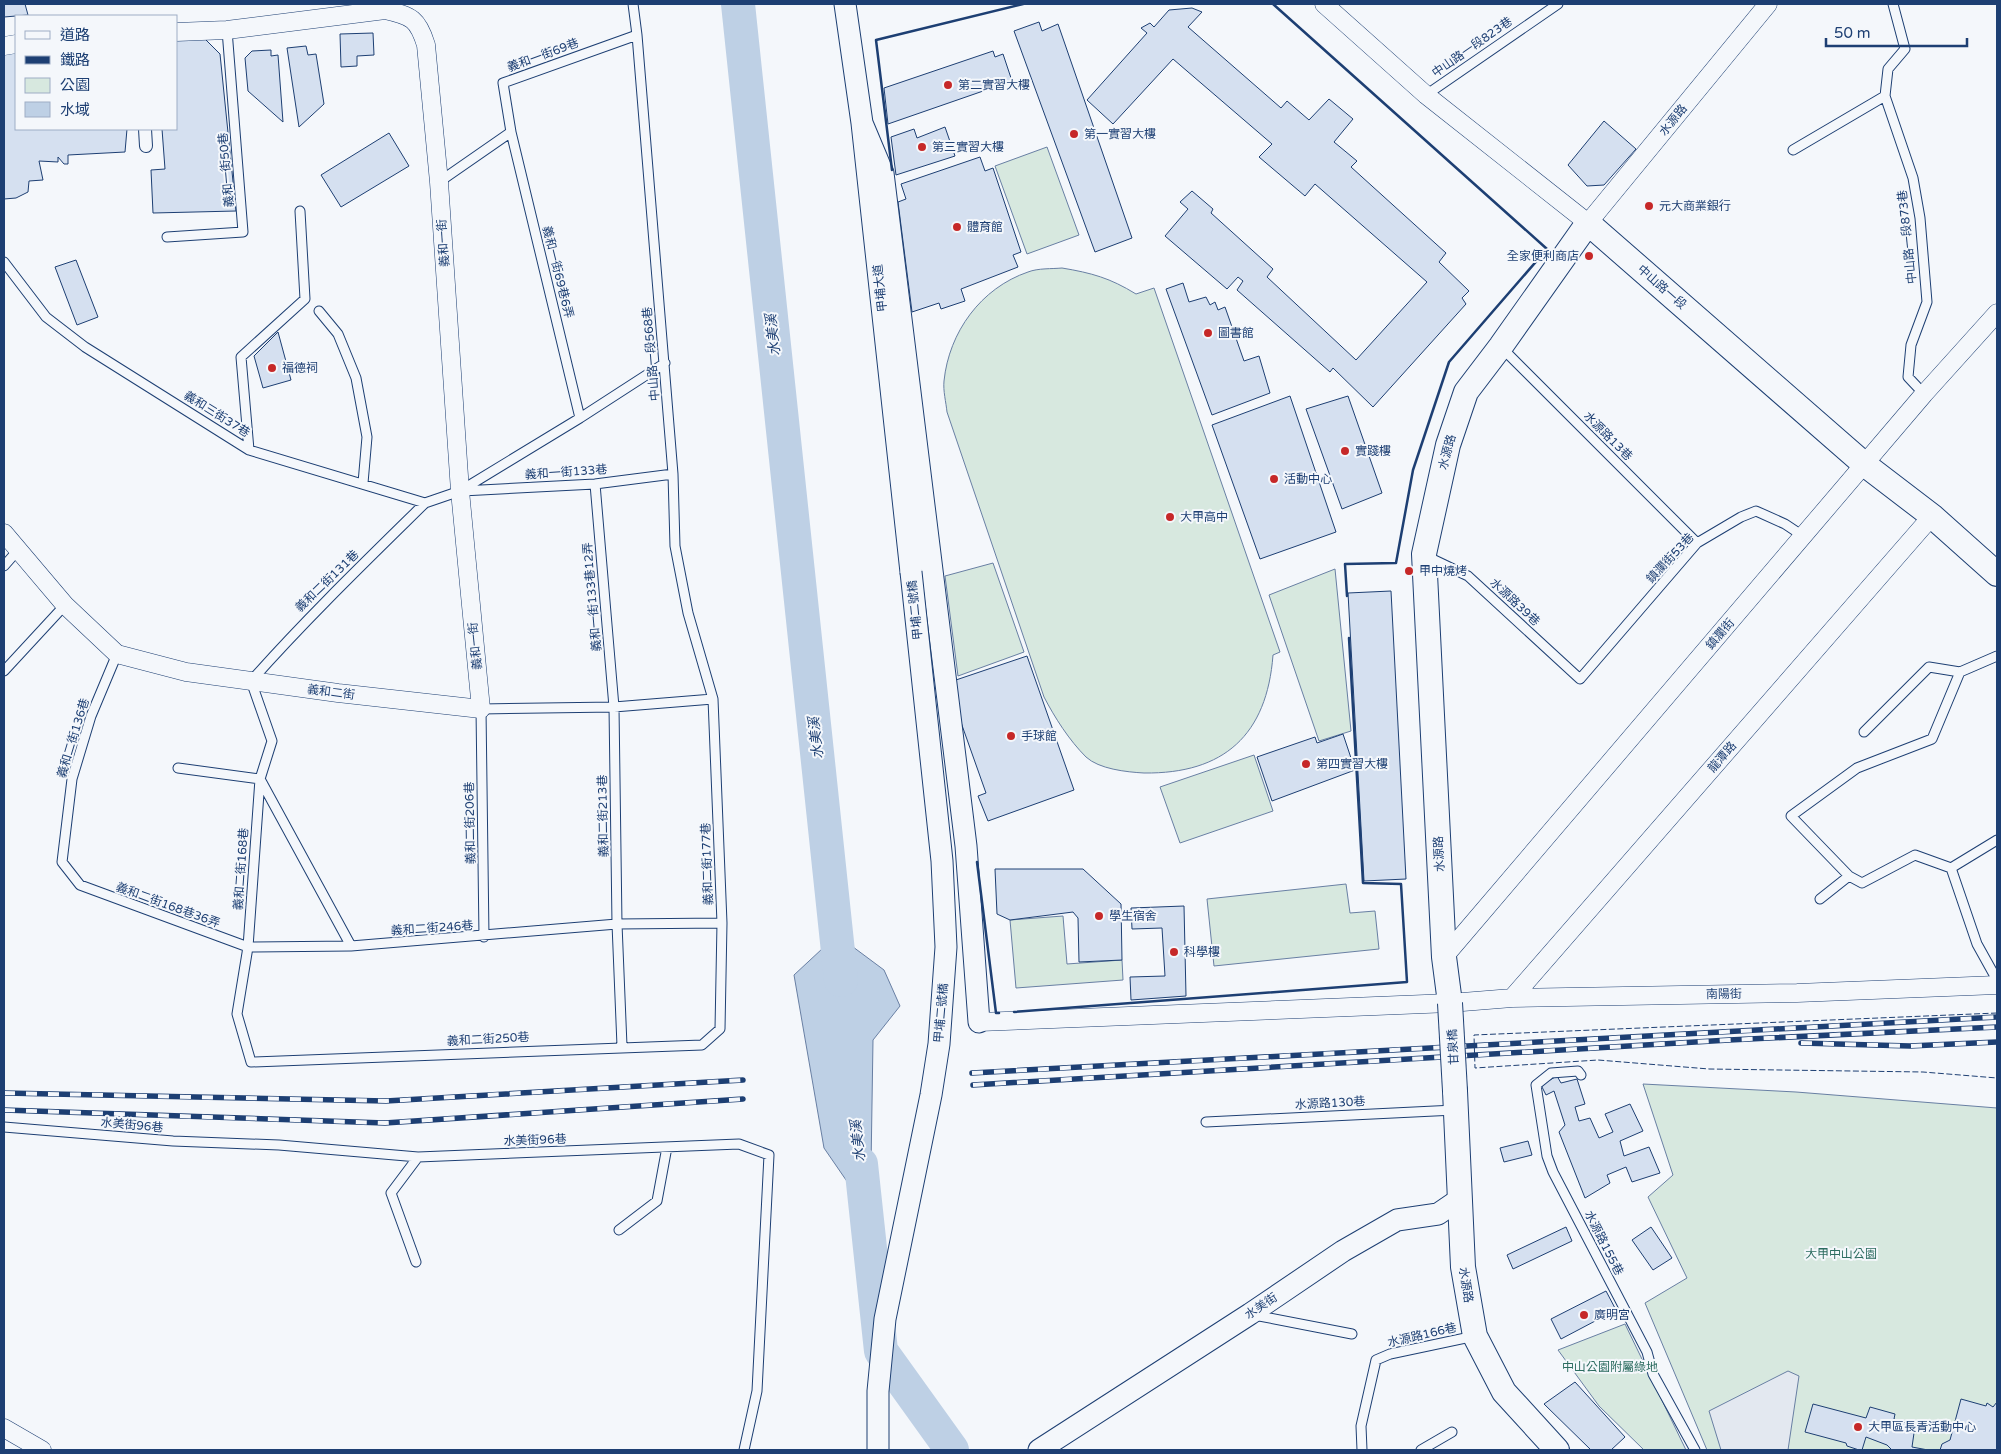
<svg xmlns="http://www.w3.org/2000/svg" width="2001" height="1454" font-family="'Varela Round','Noto Sans TC',sans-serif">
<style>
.green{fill:#d7e8df;stroke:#687fa3}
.parking{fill:#e3e8f0;stroke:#687fa3}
.water{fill:#bed0e5;stroke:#687fa3}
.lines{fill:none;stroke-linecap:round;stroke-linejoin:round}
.river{stroke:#bed0e5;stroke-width:34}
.building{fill:#d5e0f0;stroke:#1d3f73}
.service-casing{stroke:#1d3f73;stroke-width:11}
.pedestrian-casing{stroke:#1d3f73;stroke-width:14}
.minor-casing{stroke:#1d3f73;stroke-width:19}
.tertiary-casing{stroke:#1d3f73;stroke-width:23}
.secondary-casing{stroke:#1d3f73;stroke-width:26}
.service{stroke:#f4f7fb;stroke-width:9}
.pedestrian{stroke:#f4f7fb;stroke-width:12}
.minor{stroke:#f4f7fb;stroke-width:18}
.tertiary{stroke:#f4f7fb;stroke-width:21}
.secondary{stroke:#f4f7fb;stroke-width:24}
.rail-casing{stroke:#1d3f73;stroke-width:5.5}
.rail{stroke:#f4f7fb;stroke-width:4;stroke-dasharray:11;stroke-linecap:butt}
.tertiary-bridge-casing{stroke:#1d3f73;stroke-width:23;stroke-linecap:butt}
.secondary-bridge-casing{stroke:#1d3f73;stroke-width:26;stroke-linecap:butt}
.tertiary-bridge{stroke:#f4f7fb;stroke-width:21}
.secondary-bridge{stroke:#f4f7fb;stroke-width:24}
.fence{stroke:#1d3f73;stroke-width:1;stroke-dasharray:6 2.5;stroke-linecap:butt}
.wall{stroke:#1d3f73;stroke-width:2.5}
.poi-dot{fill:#c62828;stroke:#f4f7fb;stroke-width:2}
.labels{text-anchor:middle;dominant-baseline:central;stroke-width:4;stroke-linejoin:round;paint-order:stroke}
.street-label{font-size:12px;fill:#1d3f73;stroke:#f4f7fb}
.poi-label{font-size:12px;fill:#1d3f73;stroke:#f4f7fb;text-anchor:start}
.park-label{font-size:12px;fill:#2c6c60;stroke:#f4f7fb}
.water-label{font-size:14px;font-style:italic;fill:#1d3f73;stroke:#f4f7fb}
</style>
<rect width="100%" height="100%" fill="#f4f7fb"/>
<path class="green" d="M1047,147L1079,235L1027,254L995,166Z
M1062,268C1092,273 1110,278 1136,294L1154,288L1280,652L1273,655C1267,735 1224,774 1144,773C1126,772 1099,769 1086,757C1069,740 1055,718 1044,697L947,412C946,402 943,391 944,381C949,332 981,288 1028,272C1038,268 1052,269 1062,268Z
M993,563L1024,652L958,676L945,576Z
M1335,569L1351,731L1319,741L1269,595Z
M1254,755L1273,811L1180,843L1160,787Z
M1346,884L1350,913L1375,911L1379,949L1214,966L1207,899Z
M1063,916L1067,964L1122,960L1123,980L1016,988L1010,920Z
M1643,1084L1796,1092L1997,1108V1450H1707L1645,1303L1687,1278L1648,1197L1673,1175Z
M1625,1324L1686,1450H1644L1599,1406L1558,1350Z"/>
<path class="parking" d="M1788,1371L1799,1376L1788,1450H1721L1709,1411Z"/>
<path class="water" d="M837,935L884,970L900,1006L873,1040L871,1167L866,1209L824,1148L794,975Z"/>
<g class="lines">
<path class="river" d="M738,4L841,980
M861,1164L881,1351L952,1450"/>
</g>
<path class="building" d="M4,4H25L28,15L4,17Z
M1192,8L1202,12L1188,27L1281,108L1287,101L1309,120L1329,99L1353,119L1334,142L1357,161L1351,167L1446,253L1439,262L1469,291L1462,298L1466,304L1373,407L1333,368L1330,372L1237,290L1243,281L1238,277L1227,289L1165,236L1188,209L1180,202L1192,191L1213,209L1211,213L1273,269L1267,277L1356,360L1427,282L1315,184L1305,196L1259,157L1272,144L1173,59L1113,124L1087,100L1147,33L1141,28L1150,23L1154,27L1169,10Z
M1039,22L1042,31L1058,24L1132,238L1095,252L1014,31Z
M373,33L374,55L357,56V66L341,67L340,34Z
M204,38L220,54L236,211L153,213L151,170L165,169L162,129H176V40Z
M306,46L308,55L316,54L324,104L299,127L287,48Z
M4,49H16V129H127L125,152L68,155V164H64L58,157V162L39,161L43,180L29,181L28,192L16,198L4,199Z
M271,50V56L278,55L283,122L248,91L245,58L252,51Z
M993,51L995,57L1003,54L1012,81L888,124L884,88Z
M1604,121L1636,149L1604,185L1587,186L1568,165Z
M945,127L955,156L896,175L891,137L914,129L917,138Z
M389,133L409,166L341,207L321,175Z
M980,157L985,171L993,168L1021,252L1013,255L1018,267L961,289L965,301L941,309L939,303L912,312L898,202L906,199L901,184Z
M76,260L98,317L77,325L55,267Z
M1183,283L1189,302L1206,297L1210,305L1215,302L1218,310L1225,307L1244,361L1259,356L1270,393L1212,415L1166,289Z
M278,332L291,380L263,388L254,356Z
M1290,396L1336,532L1260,559L1212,425Z
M1348,396L1382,493L1342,509L1306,409Z
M1391,591L1406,879L1364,881L1348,593Z
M1027,656L1074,790L988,821L978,796L986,793L947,683Z
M1343,734L1355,770L1272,801L1257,757L1315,737L1317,743Z
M995,869H1083L1121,904L1122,960L1079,962L1078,918L1073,912L1010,920L997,914Z
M1184,906L1186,996L1131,1000L1130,977L1165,976L1162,928L1132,929L1131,908Z
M1557,1076L1561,1083L1577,1079L1585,1104L1575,1107L1579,1121L1590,1118L1599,1138L1613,1132L1605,1114L1630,1104L1643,1131L1620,1141L1624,1156L1649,1147L1660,1173L1632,1182L1626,1167L1607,1175L1610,1183L1585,1198L1559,1132L1565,1125L1554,1091L1546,1095L1541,1085Z
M1528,1141L1532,1155L1504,1162L1500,1148Z
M1566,1227L1572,1241L1513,1269L1507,1255Z
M1651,1227L1672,1258L1653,1270L1632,1240Z
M1606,1291L1616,1310L1561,1339L1551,1319Z
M1575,1382L1625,1437L1611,1450H1591L1544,1404Z
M1961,1399L1986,1406L1987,1403L1993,1407L1997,1402V1450H1940L1942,1444L1950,1440Z
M1813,1404L1866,1418L1870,1407L1895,1414L1894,1419L1906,1423L1914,1433L1912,1447L1928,1450H1892L1887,1445L1866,1437L1862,1450H1859L1847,1446L1846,1443L1805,1432Z"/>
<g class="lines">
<g class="service-casing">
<path id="service" d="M1893,4L1905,49L1888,69L1885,96L1913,178L1920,218L1927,302L1911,345L1908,377L1924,394
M1426,95L1558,4
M511,132L580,418
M1793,150L1885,96
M439,182L511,132L503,83L637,35
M167,237L243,232L227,30
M4,262L46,317L85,347L249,450L425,503L460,491L580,418L665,363
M319,311L338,334L356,378L367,437L363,483
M1501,347L1697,543
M249,450L241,357L305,299L300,211
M595,484L614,707L617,924L622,1046
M462,491L595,484L673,474
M425,503C366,561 306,619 251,681L272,741L260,779L248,947L237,1014L251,1062L702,1045L720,1029L722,923L713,699L688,613L675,546L673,474L637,35L633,4
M1426,556L1468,576L1580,679L1697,543L1741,517L1756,511L1785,524L1803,536
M4,566L18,550
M117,654L91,716L72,779L62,862L80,885L248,947L351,946L617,924L722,923
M4,671L65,605
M1864,732L1929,667L1960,672
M178,768L260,779L351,946
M1997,840L1951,868L1977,944L1997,980
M1849,876L1862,883L1915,855L1951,868
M1820,899L1849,876L1791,816L1857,768L1932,739L1960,672L1997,656
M484,937L481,709L614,707L713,699
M1581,1075L1578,1071L1551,1073L1536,1085L1547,1156L1553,1172L1647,1352L1653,1374L1695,1450
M1206,1122L1455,1110
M4,1127L173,1141L279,1145L418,1157L739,1144L769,1155L757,1391L744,1450
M619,1230L657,1201L667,1147
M416,1262L391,1193L418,1157
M1254,1315L1352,1334
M1362,1450L1361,1426L1376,1360L1390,1354L1475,1336
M1421,1450L1452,1432"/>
</g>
<g class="pedestrian-casing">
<path id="pedestrian" d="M145,129L146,146"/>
</g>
<g class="minor-casing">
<path id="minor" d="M1324,4L1426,95L1588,223L1768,4
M4,46L16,44
M4,533L65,605L117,654L186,672L338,693L481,709L460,491L439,182L426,45C418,19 412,16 385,10L227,30L176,32
M1444,957L1924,394L1997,313
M1512,998L1932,516
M979,1022L1450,1003L1512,998L1797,993L1997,985
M4,1428L42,1450"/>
</g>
<g class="tertiary-casing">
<path id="tertiary" d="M845,4L862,123L911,572
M862,123L883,173L966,846L979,1022
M1039,1450L1250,1314L1343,1251L1397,1220L1438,1214L1460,1199"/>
</g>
<g class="secondary-casing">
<path id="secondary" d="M1450,1003L1444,957L1424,554L1448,445L1466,392L1501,346L1588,223L1864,464L1932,516L1997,574
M1455,1091L1463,1267L1475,1336L1504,1392L1557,1450"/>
</g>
<use href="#service" class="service"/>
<use href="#pedestrian" class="pedestrian"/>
<use href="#minor" class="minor"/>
<use href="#tertiary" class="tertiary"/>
<use href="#secondary" class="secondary"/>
<g class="rail-casing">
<path id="rail" d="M1801,1043L1910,1046L1997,1042
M972,1073L1997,1017
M973,1085L1729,1040L1997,1027
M4,1093L386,1101L743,1080
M4,1110L385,1123L743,1099"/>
</g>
<use href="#rail" class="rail"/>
<g class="tertiary-bridge-casing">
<path id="tertiary-bridge" d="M878,1450V1391L885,1319L931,1095L939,1044L946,947L942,861L911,572"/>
</g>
<g class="secondary-bridge-casing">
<path id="secondary-bridge" d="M1450,1003L1455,1091"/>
</g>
<use href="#tertiary-bridge" class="tertiary-bridge"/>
<use href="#secondary-bridge" class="secondary-bridge"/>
<path class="fence" d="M1997,1013L1474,1035L1475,1068L1598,1060L1709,1069L1923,1072L1997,1078"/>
<path class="wall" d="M1273,4L1547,249L1449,362L1413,470L1396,563L1345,564L1347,596
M892,170L876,40L1023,4
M977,862L996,1013H999
M1014,1012L1407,982L1401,884L1363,883L1349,638"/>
</g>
<g class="poi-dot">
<circle cx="948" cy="85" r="5"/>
<circle cx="1074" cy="134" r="5"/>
<circle cx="922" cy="147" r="5"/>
<circle cx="1649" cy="206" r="5"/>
<circle cx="957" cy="227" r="5"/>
<circle cx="1589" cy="256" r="5"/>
<circle cx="1208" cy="333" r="5"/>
<circle cx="272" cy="368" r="5"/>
<circle cx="1345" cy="451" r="5"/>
<circle cx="1274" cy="479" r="5"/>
<circle cx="1170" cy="517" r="5"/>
<circle cx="1409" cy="571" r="5"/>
<circle cx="1011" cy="736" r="5"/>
<circle cx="1306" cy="764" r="5"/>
<circle cx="1099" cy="916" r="5"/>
<circle cx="1174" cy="952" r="5"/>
<circle cx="1584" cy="1315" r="5"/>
<circle cx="1858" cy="1427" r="5"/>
</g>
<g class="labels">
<g class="street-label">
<text transform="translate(1472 47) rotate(-35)">中山路一段823巷</text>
<text transform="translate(543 55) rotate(-20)">義和一街69巷</text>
<text transform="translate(1673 120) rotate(-51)">水源路</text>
<text transform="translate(226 170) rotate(-95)">義和一街50巷</text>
<text transform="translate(1907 237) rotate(-96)">中山路一段873巷</text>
<text transform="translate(443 243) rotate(-94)">義和一街</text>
<text transform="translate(558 272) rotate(76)">義和一街69巷6弄</text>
<text transform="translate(1662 287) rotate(41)">中山路一段</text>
<text transform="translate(880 288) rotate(-96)">甲埔大道</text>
<text transform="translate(651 354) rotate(-95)">中山路一段568巷</text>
<text transform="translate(217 414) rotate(32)">義和三街37巷</text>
<text transform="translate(1608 436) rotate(45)">水源路13巷</text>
<text transform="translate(1447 452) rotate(-75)">水源路</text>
<text transform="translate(566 472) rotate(-4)">義和一街133巷</text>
<text transform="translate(1670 558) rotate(-47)">鎮瀾街53巷</text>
<text transform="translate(327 581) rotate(-44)">義和二街131巷</text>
<text transform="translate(592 597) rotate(-95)">義和一街133巷12弄</text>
<text transform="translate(1515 602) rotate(43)">水源路39巷</text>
<text transform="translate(915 610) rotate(-96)">甲埔二號橋</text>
<text transform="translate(1720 634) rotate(-49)">鎮瀾街</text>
<text transform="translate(475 646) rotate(-96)">義和一街</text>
<text transform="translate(331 692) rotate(7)">義和二街</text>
<text transform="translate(73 738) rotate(-73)">義和二街136巷</text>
<text transform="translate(1722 757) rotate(-49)">龍潭路</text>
<text transform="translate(603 816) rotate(-91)">義和二街213巷</text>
<text transform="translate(470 823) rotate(-91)">義和二街206巷</text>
<text transform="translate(1439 854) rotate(-93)">水源路</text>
<text transform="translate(707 864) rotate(-92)">義和二街177巷</text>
<text transform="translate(241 869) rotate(-86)">義和二街168巷</text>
<text transform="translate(168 905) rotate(20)">義和二街168巷36弄</text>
<text transform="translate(432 928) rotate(-4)">義和二街246巷</text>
<text transform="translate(1724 994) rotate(-1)">南陽街</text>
<text transform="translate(941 1013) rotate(-85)">甲埔二號橋</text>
<text transform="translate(488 1039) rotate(-3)">義和二街250巷</text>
<text transform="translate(1453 1047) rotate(-93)">甘泉橋</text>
<text transform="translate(1330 1103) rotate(-3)">水源路130巷</text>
<text transform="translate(132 1125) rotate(5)">水美街96巷</text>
<text transform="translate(535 1140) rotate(-2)">水美街96巷</text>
<text transform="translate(1604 1243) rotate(63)">水源路155巷</text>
<text transform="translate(1466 1285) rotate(81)">水源路</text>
<text transform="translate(1261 1306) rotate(-34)">水美街</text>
<text transform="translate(1422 1335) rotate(-13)">水源路166巷</text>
</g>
<g class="poi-label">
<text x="958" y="85">第二實習大樓</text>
<text x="1084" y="134">第一實習大樓</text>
<text x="932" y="147">第三實習大樓</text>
<text x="1659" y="206">元大商業銀行</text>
<text x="967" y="227">體育館</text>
<text x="1579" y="256" text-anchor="end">全家便利商店</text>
<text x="1218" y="333">圖書館</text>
<text x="282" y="368">福德祠</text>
<text x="1355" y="451">實踐樓</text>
<text x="1284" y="479">活動中心</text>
<text x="1180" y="517">大甲高中</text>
<text x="1419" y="571">甲中燒烤</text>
<text x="1021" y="736">手球館</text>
<text x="1316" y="764">第四實習大樓</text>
<text x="1109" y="916">學生宿舍</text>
<text x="1184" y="952">科學樓</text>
<text x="1594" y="1315">廣明宮</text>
<text x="1868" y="1427">大甲區長青活動中心</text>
</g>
<g class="park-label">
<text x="1841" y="1254">大甲中山公園</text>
<text x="1610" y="1367">中山公園附屬綠地</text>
</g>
<g class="water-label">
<text transform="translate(773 335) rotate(-96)">水美溪</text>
<text transform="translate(816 738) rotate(-96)">水美溪</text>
<text transform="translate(858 1141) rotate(-96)">水美溪</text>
</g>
</g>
<rect width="2001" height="1454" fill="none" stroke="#1d3f73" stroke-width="10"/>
<rect x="15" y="15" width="162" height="115" fill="#f4f7fb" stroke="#9eadc5"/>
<rect x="25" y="31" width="25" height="8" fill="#f4f7fb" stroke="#9eadc5"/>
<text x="60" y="40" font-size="15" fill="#1d3f73">道路</text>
<rect x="25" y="56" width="25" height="8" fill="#1d3f73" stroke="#9eadc5"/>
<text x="60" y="65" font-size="15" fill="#1d3f73">鐵路</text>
<rect x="25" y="78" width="25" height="15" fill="#d7e8df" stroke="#9eadc5"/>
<text x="60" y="90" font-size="15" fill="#1d3f73">公園</text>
<rect x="25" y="102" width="25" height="15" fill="#bed0e5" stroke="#9eadc5"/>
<text x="60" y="115" font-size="15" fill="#1d3f73">水域</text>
<path d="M1826 38v8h141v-8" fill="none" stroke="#1d3f73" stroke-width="2.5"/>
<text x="1834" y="38" font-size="15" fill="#1d3f73" stroke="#f4f7fb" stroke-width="4" paint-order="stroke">50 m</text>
</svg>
